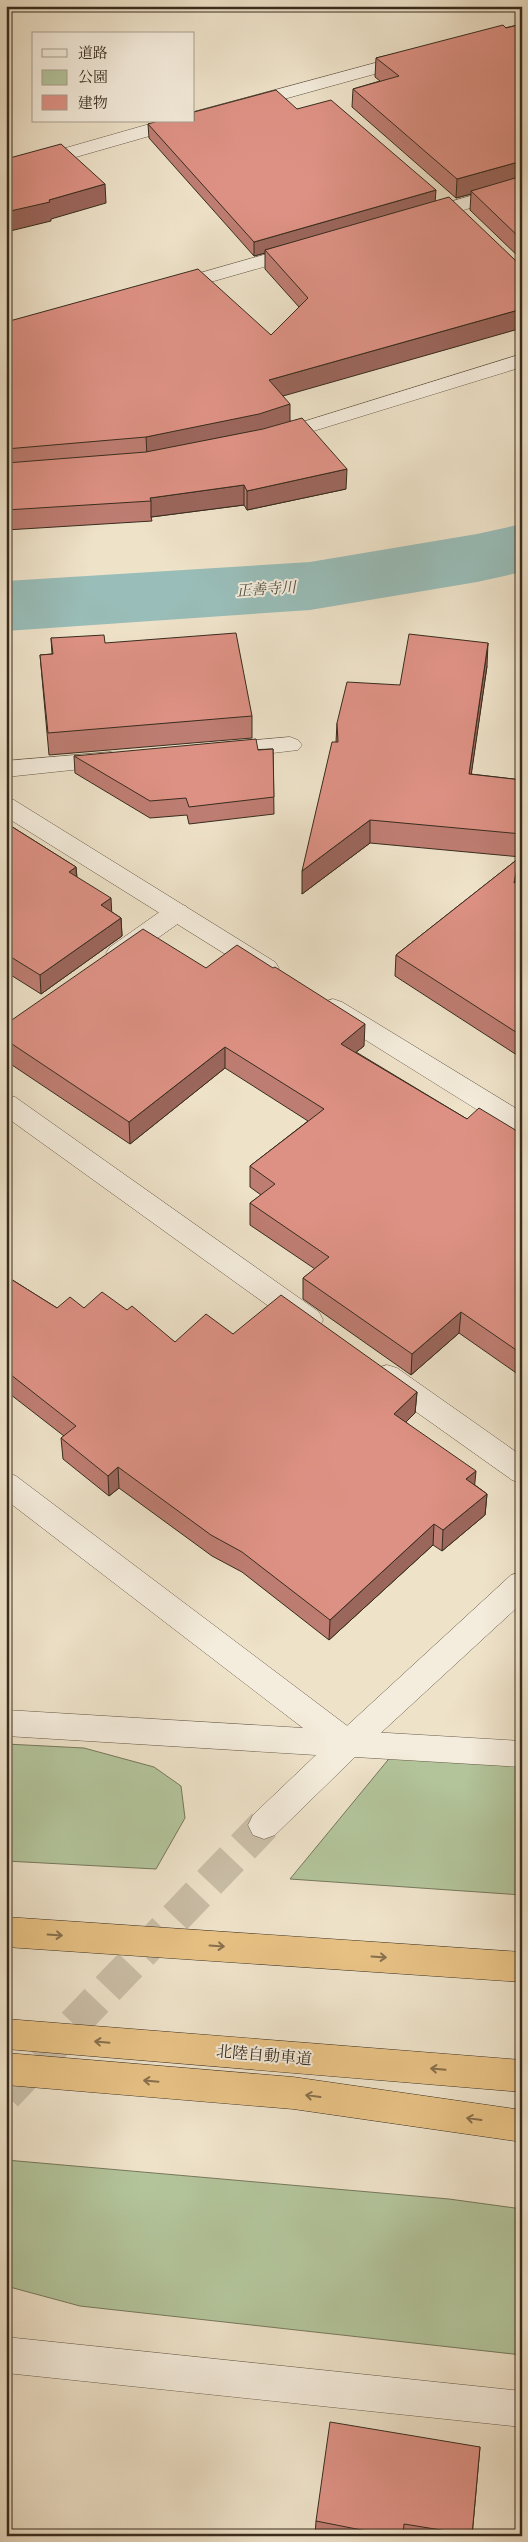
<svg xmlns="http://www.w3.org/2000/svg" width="528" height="2542" font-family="'IM FELL Great Primer','Noto Serif JP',serif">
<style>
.green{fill:#b3c49b;stroke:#76785c}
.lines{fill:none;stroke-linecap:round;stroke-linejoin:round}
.river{fill:#99bdb8;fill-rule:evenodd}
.minor-tunnel{stroke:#cabea7;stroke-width:33;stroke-dasharray:33 16;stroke-linecap:butt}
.service-casing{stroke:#665a49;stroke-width:1}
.minor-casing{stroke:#665a49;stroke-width:1}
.tertiary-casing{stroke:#665a49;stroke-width:1}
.motorway-casing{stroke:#382c1e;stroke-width:1}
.service{fill:#f4ecdc;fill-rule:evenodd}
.minor{fill:#f4ecdc;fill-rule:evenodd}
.tertiary{fill:#f4ecdc;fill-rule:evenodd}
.motorway{fill:#e7c184;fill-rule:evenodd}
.wall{fill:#be7d72;stroke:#382c1e}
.shaded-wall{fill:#9b665c;stroke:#382c1e}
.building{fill:#dd9184;stroke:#382c1e}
.oneway{stroke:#876f4c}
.labels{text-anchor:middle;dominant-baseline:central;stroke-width:4;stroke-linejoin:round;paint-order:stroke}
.water-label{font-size:15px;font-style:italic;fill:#505044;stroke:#f4ecdc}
.near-street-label{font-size:16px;fill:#382c1e;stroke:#f4ecdc}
</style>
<rect width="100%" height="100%" fill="#eee2c9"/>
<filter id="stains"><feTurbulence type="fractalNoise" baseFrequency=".004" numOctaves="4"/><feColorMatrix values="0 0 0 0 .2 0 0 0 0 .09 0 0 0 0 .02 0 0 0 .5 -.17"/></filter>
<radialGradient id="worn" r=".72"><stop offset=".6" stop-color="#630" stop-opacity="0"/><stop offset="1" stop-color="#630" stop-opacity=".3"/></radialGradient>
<path class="green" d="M6,1744L84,1748L154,1767L181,1786L185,1818L156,1869L6,1861Z
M397,1749L522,1757V1895L290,1879Z
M6,2160L449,2199L522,2209V2355L80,2306L6,2286Z"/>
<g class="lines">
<path class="river" d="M522,524V572L477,582L310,610L6,631V581L310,562L477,534Z"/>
<path class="minor-tunnel" d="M6,2095L264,1825"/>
<g class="service-casing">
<path id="service" d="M177,904L186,906L189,912L186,918L128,959L119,962L110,959L106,953L110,947L168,906Z"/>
</g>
<g class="minor-casing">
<path id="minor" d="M412,53L418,54L421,58L418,62L201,122H189L188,125L6,177V165L160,121H194V112Z
M522,181V193L422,222L415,220L412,216L415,212Z
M302,244L309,246L312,250L309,254L172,293L165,291L162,287L165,283Z
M522,354V367L281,441L274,443L267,441L263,437L267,433Z
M290,737L298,740L302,745L298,750L221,759L213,756L209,751L213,746L221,743Z
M111,752L119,755L123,760L119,765L6,777V761Z
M6,798L14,800L275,962L279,968L275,974L266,977L257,974L6,817Z
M333,999L342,1002L522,1112V1134L513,1132L324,1014L320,1008L324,1002Z
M6,1095L15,1097L319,1312L323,1320L319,1328L309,1331L299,1328L6,1117Z
M387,1365L397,1368L522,1456V1484L512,1480L377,1384L373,1376L377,1368Z
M6,1472L16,1476L354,1731L522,1741V1767L355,1757L275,1835L264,1839L253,1835L248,1825L253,1815L316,1755L6,1736V1710L303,1728L6,1500Z
M6,2337L522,2391V2427L6,2373Z"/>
</g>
<g class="tertiary-casing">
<path id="tertiary" d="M522,1572V1603L359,1753L348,1757L337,1753L332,1744L337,1735L511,1575Z"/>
</g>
<g class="motorway-casing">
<path id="motorway" d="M6,1917L522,1952V1982L6,1947Z
M6,2019L522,2060V2092L6,2049Z
M6,2053L293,2077L522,2110V2142L293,2109L6,2085Z"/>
</g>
<use href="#service" class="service"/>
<use href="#minor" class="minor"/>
<use href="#tertiary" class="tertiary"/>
<use href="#motorway" class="motorway"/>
</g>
<path class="wall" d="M522,24V260L470,210L471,194L456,198L352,107L353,89L380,81L375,77L376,58Z
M297,109L436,190L283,396L290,421L346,489L247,510L244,505L151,517L152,521L6,530V322L271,335L299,307L265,269V253L254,256L149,138L148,124Z
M51,638L105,643L252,716V738L49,755L40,655L52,654Z
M487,666L471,774L522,780L521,857L370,843L302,894L336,742L337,723L400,685Z
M273,749L274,814L189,824L187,815L150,818L75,773L74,756Z
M6,823L76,867L77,877L112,912L121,918L122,936L41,994L6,972Z
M519,858L517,882L522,878V1056L520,1057L395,976L396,955Z
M206,968L364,1046L356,1052L467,1119L522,1134V1377L459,1333L411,1375L303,1299V1278L315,1269L250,1225V1203L261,1195L250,1187V1166L308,1121L225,1068L130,1144L6,1061V1024Z
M6,1276L57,1308H84L127,1310L175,1342L233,1334L417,1392L415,1413L406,1422L475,1485L487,1494L485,1515L442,1551L433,1545L329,1640L242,1572L212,1556L119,1488L109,1496L63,1459L61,1438L64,1436L6,1391Z
M480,2447L472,2536H315L316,2521Z"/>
<path class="shaded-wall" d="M522,161V180L471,191V194L456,198L457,179Z
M105,184L106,203L51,219V221L6,232V212Z
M436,190L435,204L265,250V253L254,256V242Z
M522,309V328L269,400V380Z
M290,404V424L147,456L146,437Z
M347,469L346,489L247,510V491Z
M244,485V505L151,517V501L150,498Z
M488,643L487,666L468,797L469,774Z
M370,820V843L302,894V871Z
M519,858L517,879L513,904L514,883Z
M76,867L77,886L69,872Z
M111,898L112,917L101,905Z
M121,918L122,936L41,994L40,975Z
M365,1024L364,1046L340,1065L341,1044Z
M522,1039V1056L520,1057Z
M225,1047V1068L130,1144L129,1122Z
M461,1312L459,1333L411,1375L412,1354Z
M417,1392L415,1413L393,1435L394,1414Z
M118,1467L119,1488L109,1496L108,1476Z
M476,1471L474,1492L466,1479Z
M487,1494L485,1515L442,1551L443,1530Z
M434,1524L433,1545L329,1640L330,1620Z"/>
<path class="building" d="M522,24V161L457,179L353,89L399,76L376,58L503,25L506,28Z
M276,90L297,109L331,100L436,190L254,242L148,124L158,121H194V112Z
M61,144L105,184L49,200L50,202L6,212V159Z
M522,176V240L471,191Z
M449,197L515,260L522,262V309L269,380L290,404L259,414L146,437L6,449V322L198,269L271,335L308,298L265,250Z
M302,418L347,469L247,491L244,485L150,498L151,501L6,510V463L146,452L263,429Z
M236,633L252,716L48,733L40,655L53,654L51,638L104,635L105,643Z
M409,634L488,643L469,774L522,780V834L370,820L302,871L332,742H338L337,723L347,682L400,685Z
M256,739L258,750L273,749L274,797L189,807L186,798L150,801L74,756Z
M6,823L76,867L69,872L111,898L101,905L121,918L40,975L6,954Z
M519,858L514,883L522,878V1036L396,955Z
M143,929L206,968L237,945L273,968L275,967L365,1024L341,1044L467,1119L479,1108L522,1134V1354L461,1312L412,1354L303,1278L329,1257L250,1203L275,1184L250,1166L324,1109L225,1047L129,1122L6,1040V1024Z
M6,1276L57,1308L70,1297L84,1308L102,1292L127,1310L132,1306L175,1342L206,1314L233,1334L281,1295L417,1392L394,1414L476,1471L466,1479L487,1494L443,1530L434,1524L330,1620L242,1552L211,1535L118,1467L108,1476L61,1438L76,1426L6,1371Z
M330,2422L480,2447L472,2535L404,2524L403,2536H392L316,2521Z"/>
<defs><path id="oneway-shaft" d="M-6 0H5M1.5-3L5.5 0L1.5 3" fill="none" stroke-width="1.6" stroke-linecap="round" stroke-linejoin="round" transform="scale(1.25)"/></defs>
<g class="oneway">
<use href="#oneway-shaft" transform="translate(55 1935) rotate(4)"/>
<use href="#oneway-shaft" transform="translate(217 1946) rotate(4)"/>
<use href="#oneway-shaft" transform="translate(379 1957) rotate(4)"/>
<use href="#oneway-shaft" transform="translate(102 2042) rotate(-175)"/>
<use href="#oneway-shaft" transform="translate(438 2069) rotate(-175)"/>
<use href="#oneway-shaft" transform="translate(151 2081) rotate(-175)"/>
<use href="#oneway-shaft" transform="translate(313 2096) rotate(-172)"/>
<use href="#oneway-shaft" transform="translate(474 2119) rotate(-172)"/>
</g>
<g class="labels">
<g class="water-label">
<text transform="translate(266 589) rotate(-4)">正善寺川</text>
</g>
<g class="near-street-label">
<text transform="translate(264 2055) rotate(5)">北陸自動車道</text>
</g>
</g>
<rect width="528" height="2542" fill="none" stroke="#eee2c9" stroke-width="25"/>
<rect x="8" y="8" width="513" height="2527" fill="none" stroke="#382c1e" stroke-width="2.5"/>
<rect x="12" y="12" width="503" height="2517" fill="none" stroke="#382c1e"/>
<rect x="32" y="32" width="162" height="90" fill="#f4ecdc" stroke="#a99f90"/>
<rect x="42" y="49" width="25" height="8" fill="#f4ecdc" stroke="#a99f90"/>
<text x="78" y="58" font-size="15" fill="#382c1e">道路</text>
<rect x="42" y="70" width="25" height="15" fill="#b3c49b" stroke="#a99f90"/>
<text x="78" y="82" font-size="15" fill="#382c1e">公園</text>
<rect x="42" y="95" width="25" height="15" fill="#dd9184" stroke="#a99f90"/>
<text x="78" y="108" font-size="15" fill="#382c1e">建物</text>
<rect width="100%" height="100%" filter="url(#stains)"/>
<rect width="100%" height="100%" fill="url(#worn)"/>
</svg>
